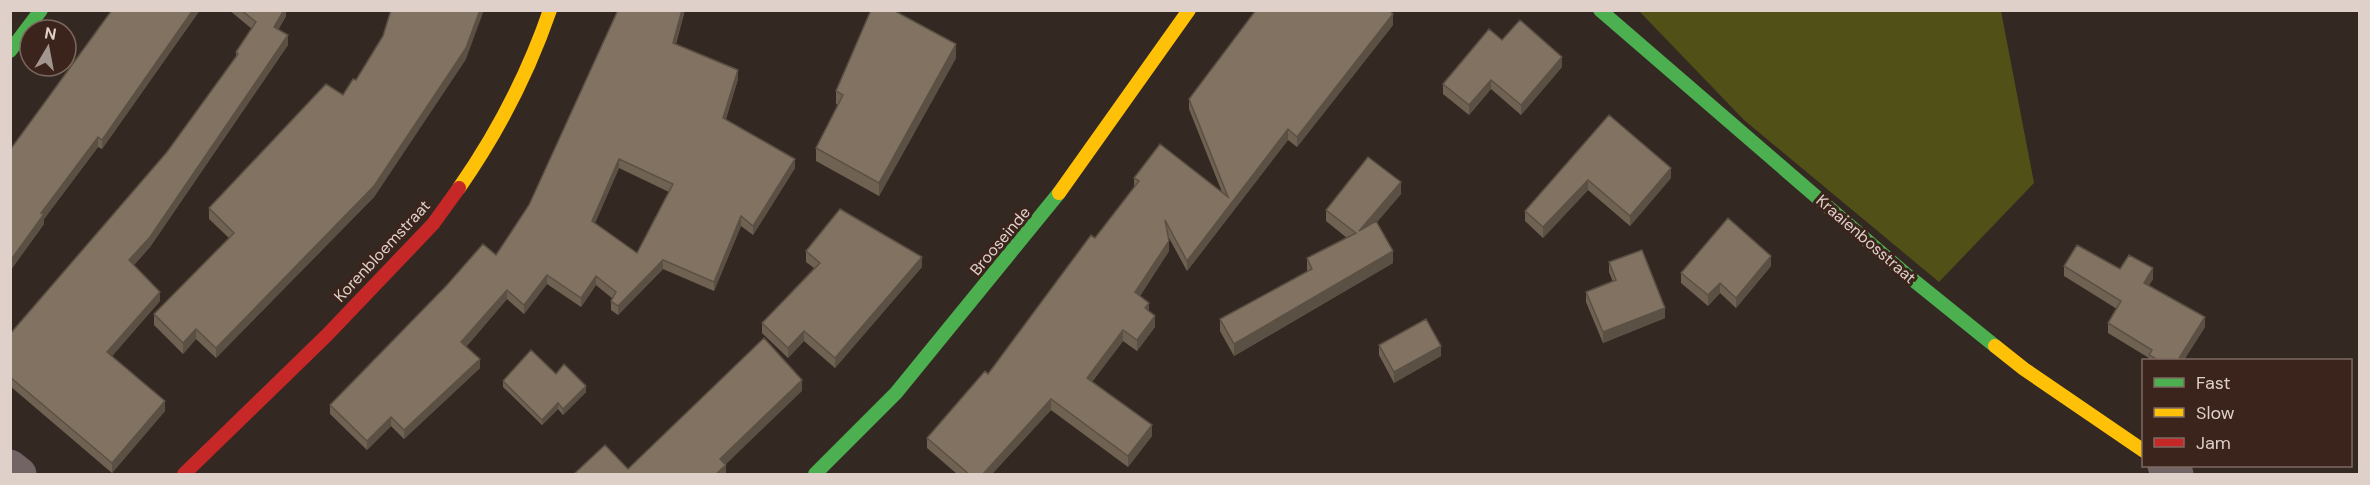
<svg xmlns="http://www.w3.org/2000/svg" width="2370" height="485" font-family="'DM Sans',sans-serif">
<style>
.green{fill:#515016}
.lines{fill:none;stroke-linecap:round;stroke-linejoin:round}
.street{stroke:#726465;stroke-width:33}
.fast{stroke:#4caf50;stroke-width:14}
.slow{stroke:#ffc107;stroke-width:14}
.jam{stroke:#c62828;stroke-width:14}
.wall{fill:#706253;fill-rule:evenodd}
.shaded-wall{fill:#5b5044}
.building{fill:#827261;stroke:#5b5044;stroke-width:1.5;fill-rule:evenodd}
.labels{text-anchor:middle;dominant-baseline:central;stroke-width:6;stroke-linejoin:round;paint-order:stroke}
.street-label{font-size:16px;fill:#dfd0ca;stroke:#3b241b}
</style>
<rect width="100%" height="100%" fill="#342822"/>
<path class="green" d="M1639,11H2001L2034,183L1939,282L1744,120Z"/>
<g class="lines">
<path class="street" d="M10,466L20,474
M2164,466L2177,474"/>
<path class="fast" d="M1600,10L1907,275L1995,346
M10,51L41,10
M815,474L896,393L1059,193"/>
<path class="slow" d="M459,188C498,132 528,74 550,10
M1059,193L1189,10
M1995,346L2024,369L2144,451"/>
<path class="jam" d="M184,474L327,335L433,224L459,188"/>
</g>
<path class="wall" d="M112,10H200L102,149L98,147L44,219V224L10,271V150Z
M229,10H286V16L278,30L288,45L150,247L134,265L160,301L112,356L165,411L112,473L10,386V334L167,152L236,58V52L252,29Z
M618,10H685L676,44L738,79L726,119L795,168L753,235L741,226L714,291L663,269L618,315L611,310V301L613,299L596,285L581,307L547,284L524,314L507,299L466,347L480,368L404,439L391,426L367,450L330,414V405L496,255L529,205ZM619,168L669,192L637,253L595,223Z
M1393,25L1297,147L1288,140L1187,271L1168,236L1169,251L1140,296L1149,311L1155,327L1137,351L1123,341L1092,382L1152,436L1128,467L1051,410L992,474H957L927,448V438L988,374L1095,238L1134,187V178L1222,192L1189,109V99Z
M383,36L466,59L374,197L216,358L196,339L183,354L154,325V314L229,238L209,219V208L343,95L356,80Z
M1502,40L1562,67L1521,115L1491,89L1469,115L1443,94V84Z
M956,58L879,196L816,161V148L838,105L836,104V91Z
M1609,115L1671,178L1630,226L1588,190L1543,238L1525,221V211Z
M1401,194L1376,223L1393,263L1234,356L1220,331V319L1307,272V258L1347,238L1326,221V210Z
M806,251L922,267L835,368L804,341L788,358L762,333V323L814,268L806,262Z
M1609,262L1665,318L1603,343L1586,302V292L1613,282L1609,272Z
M1771,266L1736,308L1720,293L1708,306L1681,283V273Z
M2064,266L2120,269L2153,279L2149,285L2205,327L2184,360H2149V358L2108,333V323L2117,309L2064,276Z
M1379,345L1441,356L1394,383L1379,355Z
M556,374L586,392L563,415L558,409L542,425L503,387V381Z"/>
<path class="shaded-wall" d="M193,10H200L102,149V140Z
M284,10H286V16L274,37V27Z
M480,10H484L466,59L374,197L216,358V348Z
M682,10H685L673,52V43Z
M1393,14V25L1297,147V137Z
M288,35V45L150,247L129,270V260Z
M956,44V58L879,196V183Z
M1562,57V67L1521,115V105Z
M738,70V79L723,127V118Z
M1491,80V89L1469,115V105Z
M1288,129V140L1187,271V261Z
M98,137V147L44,219V224L10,271V261L41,213Z
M619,159V168L592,230V221Z
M795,159V168L753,235V226Z
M1671,168V178L1630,226V216Z
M1588,180V190L1543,238V227Z
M1401,182V194L1359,243V231Z
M741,216V226L714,291V282Z
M1169,241V251L1135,303V292Z
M1393,251V263L1234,356V344Z
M1771,256V266L1736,308V298Z
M922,257V267L835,368V358Z
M663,260V269L618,315V306Z
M2153,268V279L2144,293V283Z
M547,275V284L524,314V305Z
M596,276V285L581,307V298Z
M1720,283V293L1708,306V295Z
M507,290V299L461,352V342Z
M160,292V301L107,362V352Z
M1149,303V313L1145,308Z
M1665,308V318L1603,343V332Z
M1155,316V327L1137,351V340Z
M2205,317V327L2184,360H2178Z
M196,329V339L183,354V343Z
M1123,330V341L1087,388V378Z
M804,331V341L788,358V348Z
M1441,346V356L1394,383V372Z
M480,359V368L404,439V430Z
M802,380V391L720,470V459Z
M586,386V392L563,415V409Z
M1051,399V410L992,474H983Z
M165,401V411L112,473V463Z
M558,403V409L542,425V420Z
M391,417V426L367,450V441Z
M1152,425V436L1128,467V456Z
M726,465V474H716Z"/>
<path class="building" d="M112,10H193L102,140L98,137L41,213L44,214L10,261V150Z
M241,10H284L274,27L288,35L150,237L129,260L160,292L107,352L165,401L112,463L10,377V334L167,152L238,54L236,52L256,22Z
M391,10H480L466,48L374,186L216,348L196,329L183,343L154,314L234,233L209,208L326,84L343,95L353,79L356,80L383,36Z
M618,10H682L673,43L738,70L723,118L795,159L753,226L741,216L714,282L663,260L618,306L611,301L616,292L596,276L581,298L547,275L524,305L507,290L461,342L480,359L404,430L391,417L367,441L330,405L447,285L483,244L496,255L529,205ZM619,159L673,184L637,253L592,221Z
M871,10H893L956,44L879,183L816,148L843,95L836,91Z
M1256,10H1389L1393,14L1297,137L1288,129L1187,261L1165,220L1169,241L1135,292L1149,303L1145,308L1155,316L1137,340L1123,330L1087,378L1152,425L1128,456L1051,399L983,474H969L927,438L985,371L988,374L1091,235L1095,238L1139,181L1134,178L1160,144L1228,197L1189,99Z
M1520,20L1562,57L1521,105L1491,80L1469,105L1443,84L1489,29L1502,40Z
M1609,115L1671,168L1630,216L1588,180L1543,227L1525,211Z
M1368,157L1401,182L1359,231L1376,221L1393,251L1234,344L1220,319L1312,269L1307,258L1356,233L1326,210Z
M840,209L922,257L835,358L804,331L788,348L762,323L820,263L806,251Z
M1728,218L1771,256L1736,298L1720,283L1708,295L1681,273Z
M2077,245L2120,269L2129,255L2153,268L2144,283L2205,317L2178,360H2158L2149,355L2152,350L2108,323L2121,301L2064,266Z
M1642,250L1665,308L1603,332L1586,292L1616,280L1609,262Z
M1426,319L1441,346L1394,372L1379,345Z
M764,338L802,380L720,459L726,465L716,474H574L605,445L628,469Z
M531,350L556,374L564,364L586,386L563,409L558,403L542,420L503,381Z"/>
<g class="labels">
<g class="street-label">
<text transform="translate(1866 239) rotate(41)">Kraaienbosstraat</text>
<text transform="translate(1000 241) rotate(-50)">Brooseinde</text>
<text transform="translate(382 251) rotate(-47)">Korenbloemstraat</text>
</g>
</g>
<rect width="2370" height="485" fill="none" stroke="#dfd0ca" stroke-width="24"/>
<rect x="2142" y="359" width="210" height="108" fill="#3b241b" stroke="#7d6961" stroke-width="1.5"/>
<rect x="2154" y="378" width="30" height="9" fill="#4caf50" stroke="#7d6961" stroke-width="1.5"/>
<text x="2196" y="389" font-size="18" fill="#dfd0ca">Fast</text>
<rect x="2154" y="408" width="30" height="9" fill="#ffc107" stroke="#7d6961" stroke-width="1.5"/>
<text x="2196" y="419" font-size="18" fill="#dfd0ca">Slow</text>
<rect x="2154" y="438" width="30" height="9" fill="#c62828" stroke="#7d6961" stroke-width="1.5"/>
<text x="2196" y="449" font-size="18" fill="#dfd0ca">Jam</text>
<g transform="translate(48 48) rotate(10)"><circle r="28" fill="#3b241b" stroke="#7d6961" stroke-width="1.5"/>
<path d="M0-4.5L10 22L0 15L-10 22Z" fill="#a3958f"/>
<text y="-9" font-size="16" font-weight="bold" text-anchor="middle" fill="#dfd0ca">N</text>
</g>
</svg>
